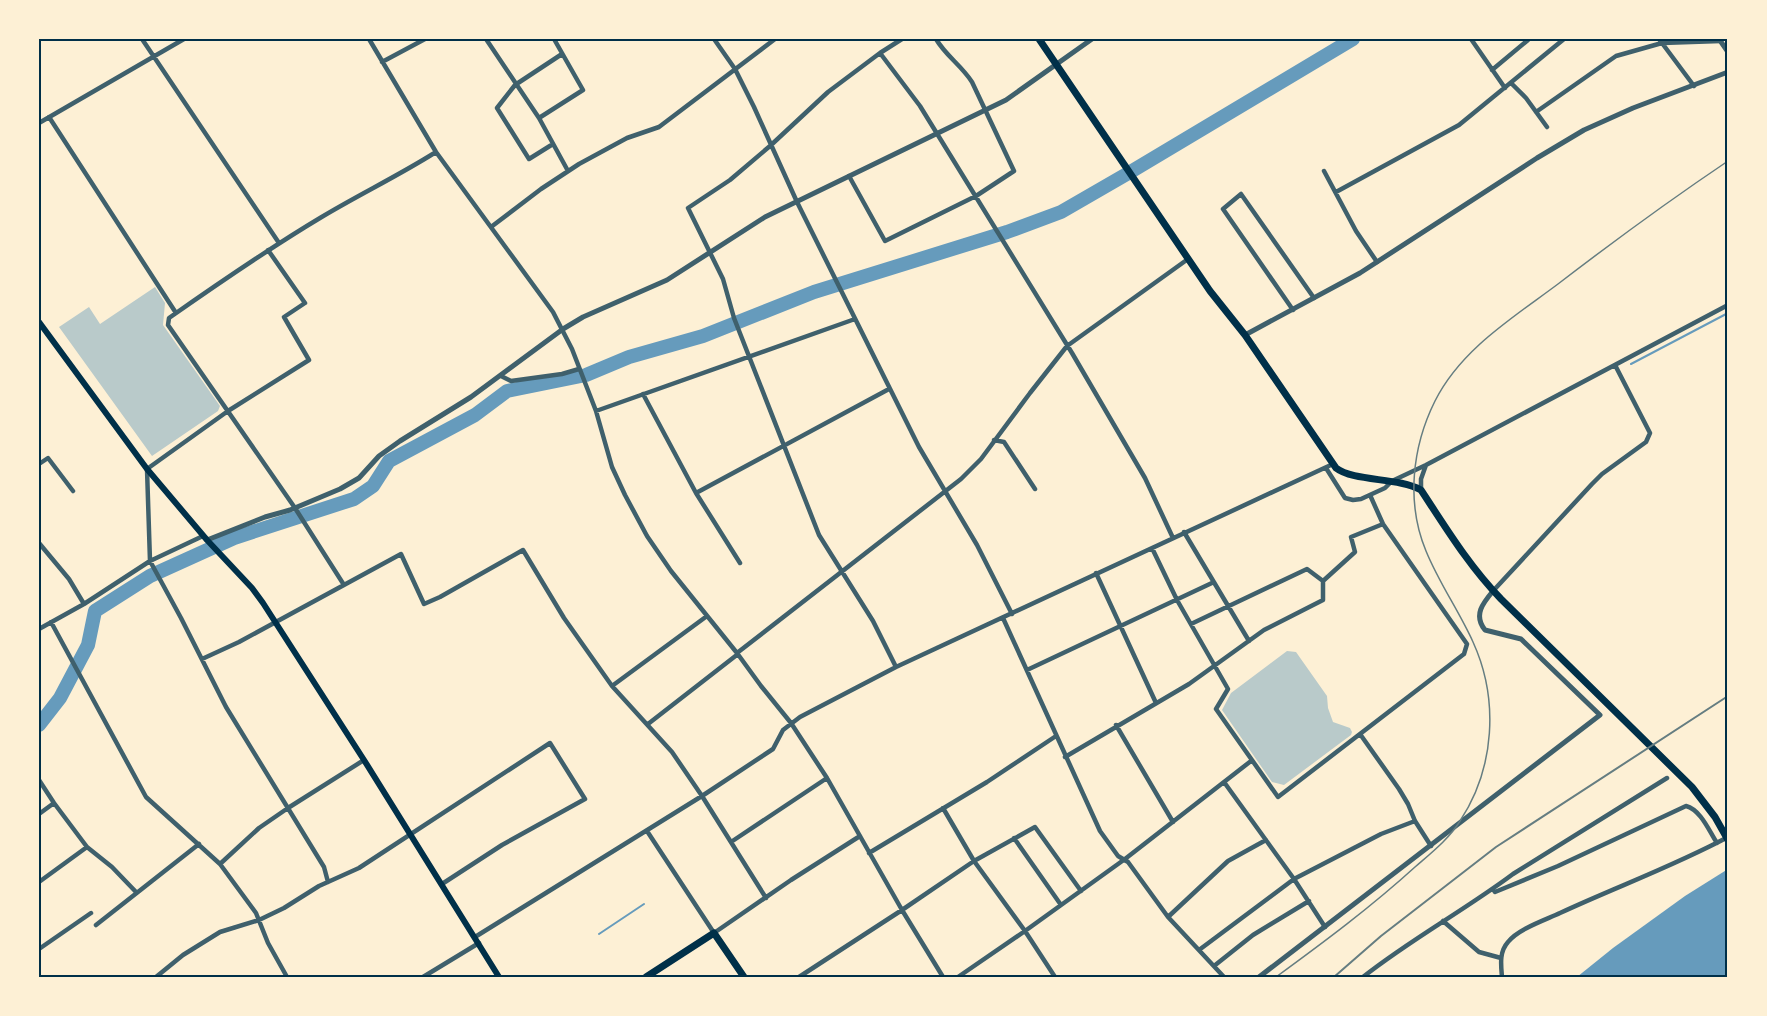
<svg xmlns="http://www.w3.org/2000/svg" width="1767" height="1016" font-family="Arial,sans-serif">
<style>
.green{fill:#b9caca}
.water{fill:#669bbc}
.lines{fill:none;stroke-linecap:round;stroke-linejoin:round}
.stream{stroke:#669bbc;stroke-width:2}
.river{stroke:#669bbc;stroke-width:14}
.minor{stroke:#3f606c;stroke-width:4.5}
.tertiary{stroke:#3f606c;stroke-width:5}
.secondary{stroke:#003049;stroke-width:6}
.primary{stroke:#003049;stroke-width:7}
.tram{stroke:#657d81;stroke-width:1.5}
.rail{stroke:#657d81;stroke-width:2}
.neatline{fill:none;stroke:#003049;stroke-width:2}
</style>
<rect width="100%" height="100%" fill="#fdf0d5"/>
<path class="green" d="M155,287L165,303L163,325L220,406L218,411L152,456L59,327L89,307L100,324Z
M1287,651L1296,652L1327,696L1328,708L1333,722L1350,728L1352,732L1351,735L1284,785L1272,782L1222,710L1231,693Z"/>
<path class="water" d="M1728,869V977H1577L1613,948L1685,896Z"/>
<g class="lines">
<path class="stream" d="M1631,364L1728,313
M599,934L644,904"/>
<path class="river" d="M39,725L60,698L88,645L95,611L150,576L234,538L354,499L373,486L389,461L475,415L507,391L586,375L629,357L703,336L814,292L1007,232L1061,212L1132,171L1353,39"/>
<path class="minor" d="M142,39L279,243
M369,39L436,152L553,312L572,349L596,411L612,467L625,495L647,536L671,571L737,653L761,686L791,723L827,778L902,910L943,977
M486,39L539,118L568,171
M714,39L735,69L754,107L797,202L919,447L977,545L1012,614
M1471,39L1505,88
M1659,39L1694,86
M880,53L920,106L1072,353L1145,478L1173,538
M382,62L425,39
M1492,70L1528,40
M1511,83L1526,98L1547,127
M1536,112L1616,56L1662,43L1721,41
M49,117L176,313
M539,118L583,90L554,39
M39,123L184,39
M553,144L529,159L497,108L515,85L562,54
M1324,171L1356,231L1377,262
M849,176L885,241L976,196L1014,171L972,82C961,65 946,56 936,39
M1336,192L1459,125L1564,39
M491,227L541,189L579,164L627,138L659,127L775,39
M268,250L305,303L284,317L309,360L228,411L147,469L150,561L181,618L226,707L324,867L328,882
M1293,310L1223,209L1241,194L1314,298
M501,376L511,381L562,374L579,369
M643,394L696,493L740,563
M596,411L855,319
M994,440L1004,442L1035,489
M39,464L48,458L73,491
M1326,468L1345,498L1353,500L1361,499L1385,488L1392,481L1426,465L1728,305
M1421,490V479L1426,465
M696,493L889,389
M1184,532L1249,641
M39,543L69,579L84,604
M1152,548L1177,600L1228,689L1216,709L1278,797L1464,654L1467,644L1383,524L1370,495
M1096,573L1156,703
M344,585L295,508L168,325L169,318C219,283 268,249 320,218C358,195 398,176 436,152
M1493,591L1592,484L1602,474L1646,442L1650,433L1615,365
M1003,618L1100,831L1118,856L1128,862L1168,917L1224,977
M51,622L146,797L220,864L256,913L268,943L287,977
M1191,624L1307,569L1323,581
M39,629L84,604L150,561L203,536
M737,653L961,479L981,459L1030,393L1067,346L1188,259
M202,659L239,642L401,554L424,604L440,597L523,550L564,618L612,686L672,752L702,796L766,898
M896,667L873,621L819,535L734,318L723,279L688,208L730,180L770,146L828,92L880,53L902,39
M1027,670L1214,582
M612,686L707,616
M648,724L738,654
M1116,725L1173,822
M1360,734L1399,789L1408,804L1415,821L1431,846
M1065,757L1189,684L1264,630L1323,600V581L1355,552L1351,537L1383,524
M39,780L54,803L87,847L112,867L136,892
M1224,782L1294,879L1325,927
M943,808L974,861L1025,931L1055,977
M39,814L54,803
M647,831L714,933L791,880L860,836
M1014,838L1061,905
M731,842L827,778
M869,853L987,782L1056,736
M220,864L259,828L288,808L364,760
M39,882L87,847
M1493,889L1495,892L1558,866L1686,806C1701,810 1709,831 1717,843
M1168,917L1228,861L1266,840
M1443,921L1479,952L1501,958
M96,925L199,844
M475,937L702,796L773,749L783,730L800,717L896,667L1333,464
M39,949L91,913
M1199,950L1294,879L1381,834L1415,821
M1214,966L1253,935L1309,901
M156,977L183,955L220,932L259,920L284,908L319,886L359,868L550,743L585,799L502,845L442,884
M423,977L479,943
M799,977L902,910L974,861L1035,827L1081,891
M958,977L1025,931L1125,859L1251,761
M1363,977C1411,939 1465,910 1513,874L1667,778
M1502,977C1501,965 1499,952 1508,942C1518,929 1545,920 1560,913C1616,887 1674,866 1728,837"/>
<path class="tertiary" d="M1719,39L1728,52
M1245,335L1360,273L1537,158L1584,130L1633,108L1728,72
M207,540L265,517L290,510L340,489L359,478L379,456L400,441L471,397L563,329L583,317L667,280L765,217L1006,100L1092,39
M1259,977L1600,715L1521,639L1485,630C1473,615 1483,603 1493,591"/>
<path class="secondary" d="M39,322L147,469L207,540L252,588L263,603L364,760L499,977"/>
<path class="primary" d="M1039,39L1210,291L1245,335L1336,468C1354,482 1398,477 1421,490C1446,528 1469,566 1501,599L1692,787L1715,817L1728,840
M646,977L714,933L744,977"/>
<path class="tram" d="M1276,977C1324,942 1371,907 1415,867C1431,853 1449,839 1460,821C1495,768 1499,699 1473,642C1459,611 1439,583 1426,551C1406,503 1412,447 1435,401C1461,349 1514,317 1558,284C1614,241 1670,200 1728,161"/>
<path class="rail" d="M1334,977L1381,936L1496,847L1728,696"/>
</g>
<rect width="1767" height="1016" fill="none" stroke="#fdf0d5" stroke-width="81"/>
<rect x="40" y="40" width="1686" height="936" class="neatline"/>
</svg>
